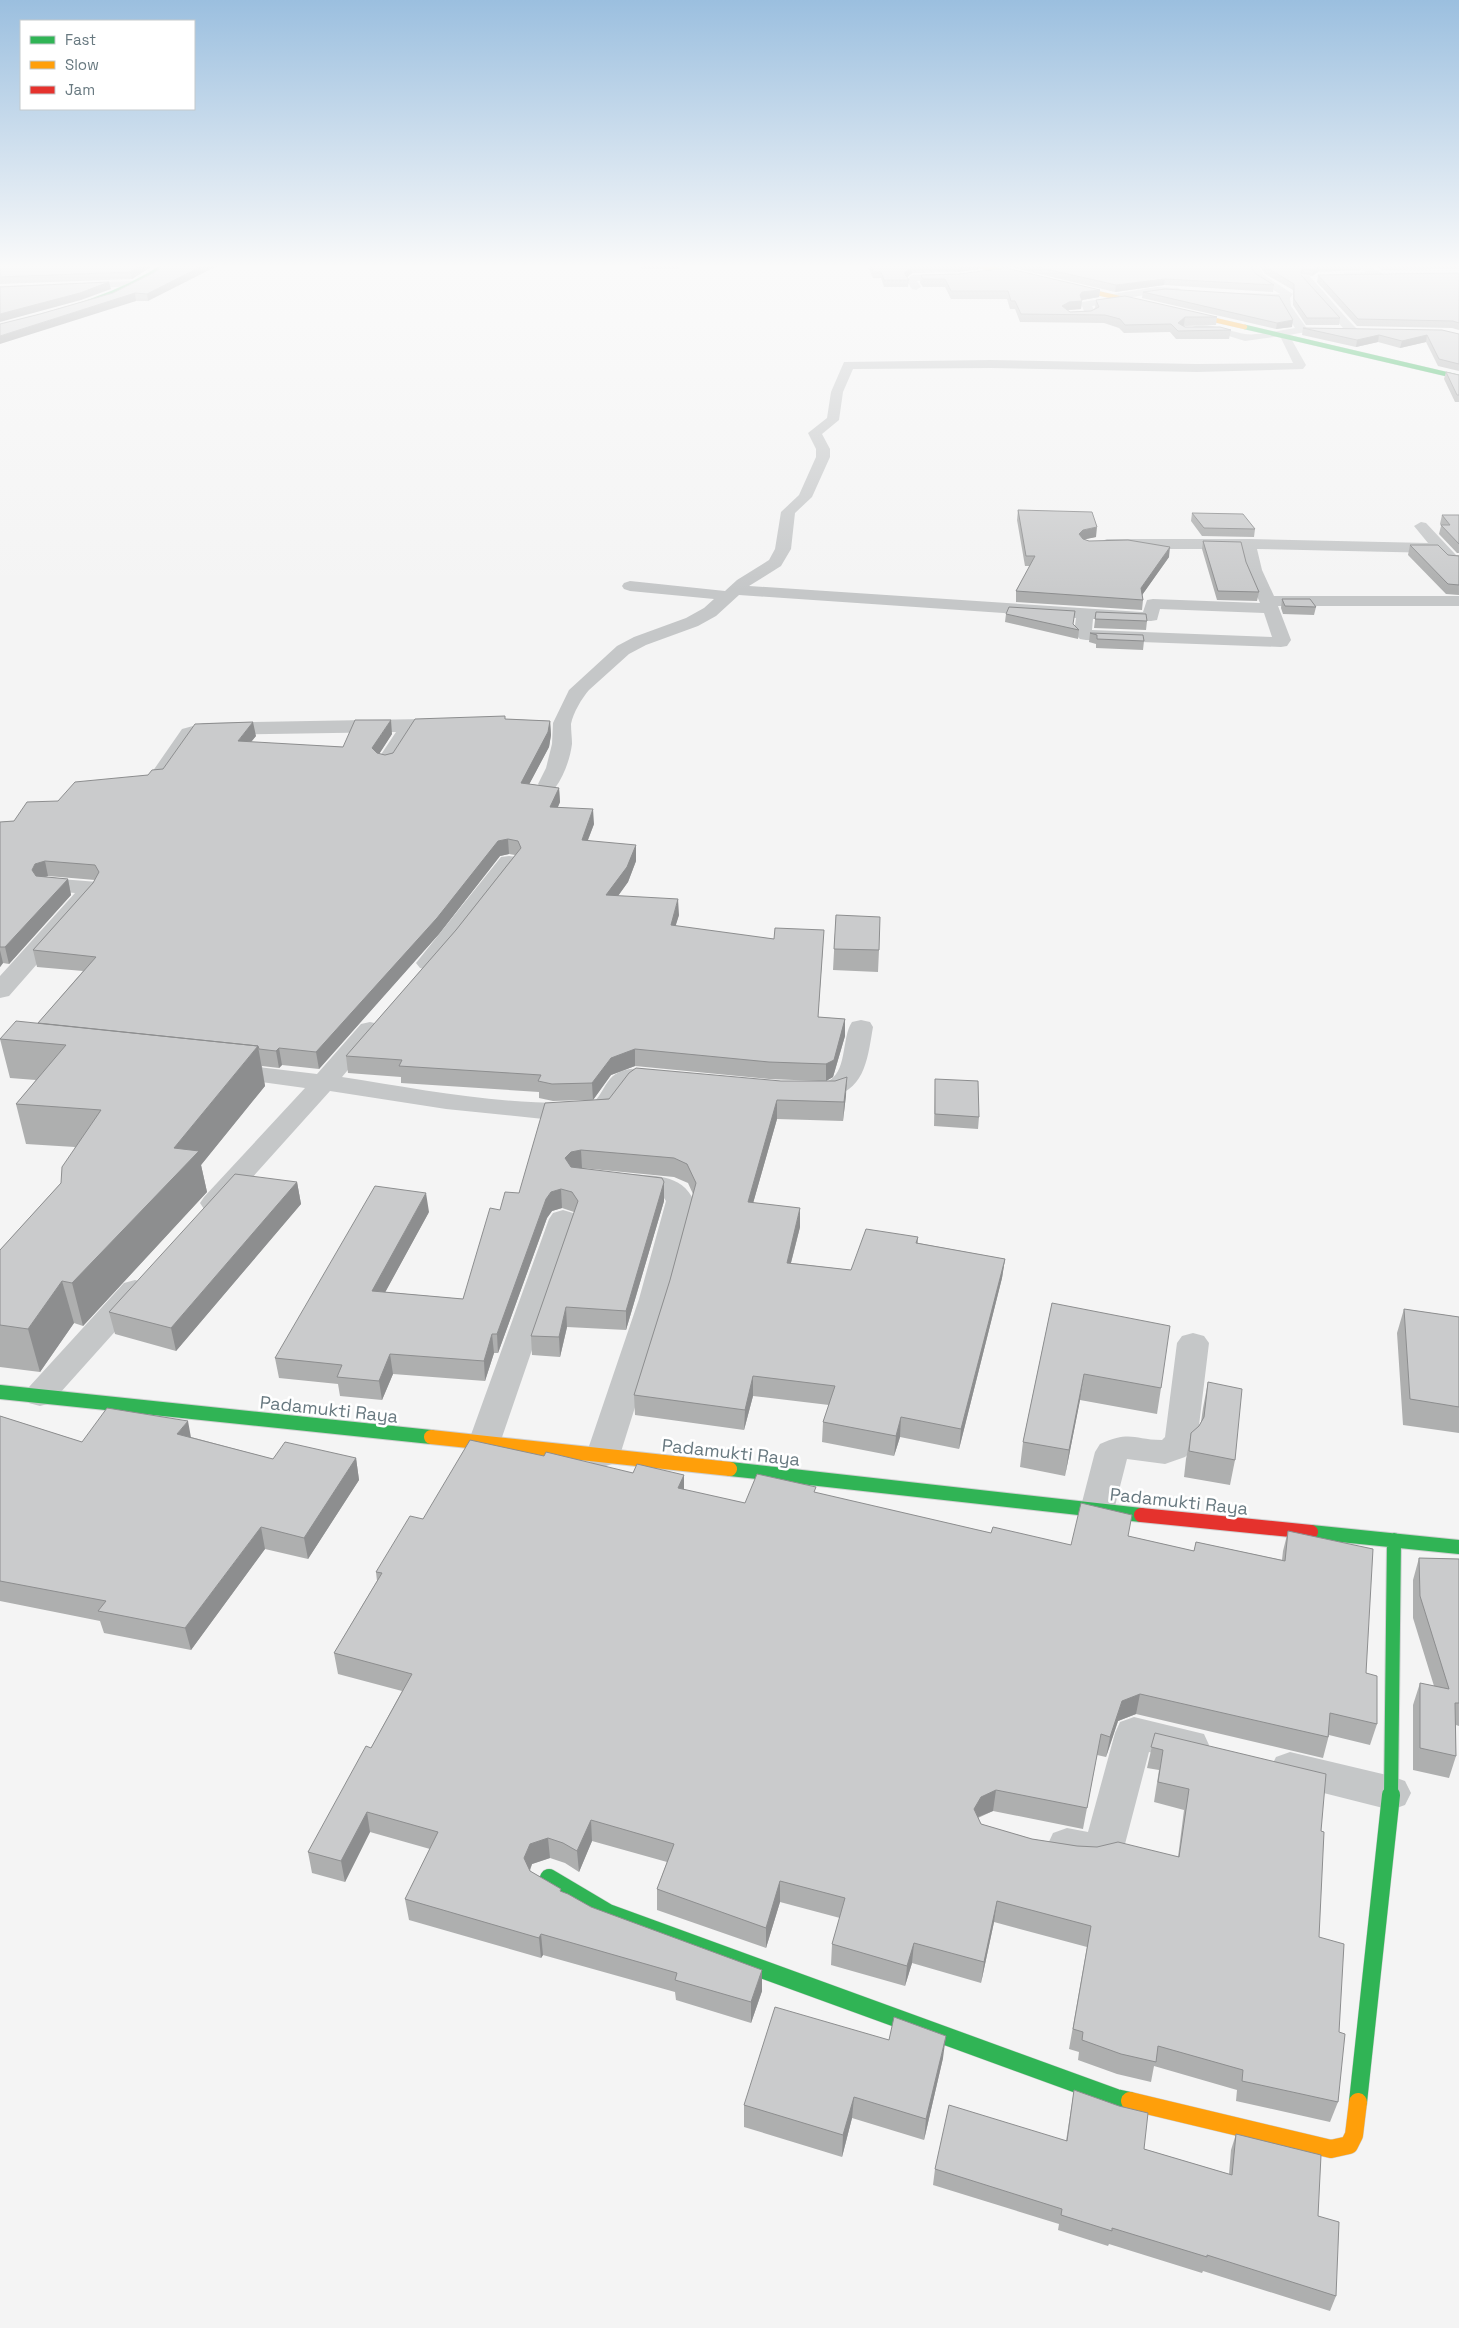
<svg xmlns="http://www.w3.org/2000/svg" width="1459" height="2328" font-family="'Space Grotesk',sans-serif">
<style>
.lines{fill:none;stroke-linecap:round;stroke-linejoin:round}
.fast-far2-casing{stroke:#cfd0d1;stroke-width:5}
.fast-far1-casing{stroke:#cfd0d1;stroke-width:16}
.fast-casing{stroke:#cfd0d1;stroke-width:19}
.slow-far2-casing{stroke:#cfd0d1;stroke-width:5}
.slow-far1-casing{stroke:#cfd0d1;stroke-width:16}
.slow-casing{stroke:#cfd0d1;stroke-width:19}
.jam-casing{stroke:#cfd0d1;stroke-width:16}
.street{fill:#c5c7c8;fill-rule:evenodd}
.fast-far2{stroke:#30b455;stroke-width:4.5}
.fast-far1{stroke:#30b455;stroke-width:14}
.fast{stroke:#30b455;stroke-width:18}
.slow-far2{stroke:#ff9f0a;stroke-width:4.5}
.slow-far1{stroke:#ff9f0a;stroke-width:14}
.slow{stroke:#ff9f0a;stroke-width:18}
.jam{stroke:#e5322d;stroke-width:14}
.wall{fill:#aeafaf;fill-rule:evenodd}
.shaded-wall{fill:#8d8e8f}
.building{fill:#cacbcc;stroke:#8d8e8f}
.labels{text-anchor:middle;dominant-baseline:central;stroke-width:5;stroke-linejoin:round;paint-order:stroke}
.near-street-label{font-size:18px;fill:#687980;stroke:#fff}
</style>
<rect width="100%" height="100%" fill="#f4f4f4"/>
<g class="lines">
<g class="fast-far2-casing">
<path id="fast-far2" d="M0,327C58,312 114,299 165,265
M1245,327L1459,377"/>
</g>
<g class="fast-far1-casing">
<path id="fast-far1" d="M0,1392L431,1437
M730,1469L1141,1515
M1311,1532L1459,1547
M1391,1796L1394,1540"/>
</g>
<g class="fast-casing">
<path id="fast" d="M549,1878L608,1913L1116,2098L1130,2101
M1358,2102L1391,1795"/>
</g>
<g class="slow-far2-casing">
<path id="slow-far2" d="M976,265L1245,327"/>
</g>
<g class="slow-far1-casing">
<path id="slow-far1" d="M431,1437L730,1469"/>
</g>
<g class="slow-casing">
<path id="slow" d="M1130,2101L1331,2149L1349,2145L1354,2135L1358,2102"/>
</g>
<g class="jam-casing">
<path id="jam" d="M1141,1515L1311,1532"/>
</g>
<path class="street" d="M980,265H1016L1011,268L984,270L981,269Z
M1247,265H1257L1264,275L1293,294L1290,298L1291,306L1308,330L1306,332L1289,335L1306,365L1303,369L1197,372L991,368L853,369L843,392L839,420L822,434L830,449V457L812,497L795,513L791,549L781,566L749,586L1141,612H1143L1147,600L1153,599L1260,603L1246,570L1241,549H1107L1102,547L1099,544L1102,541L1107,539H1248L1428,543L1414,526L1421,522L1426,523L1456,555H1459V565L1446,563L1437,553L1257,549L1262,570L1274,596H1459V606H1278L1291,640L1287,646L1281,647L1086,640L1080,639L1074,633L1076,618L739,595L716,616L698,626L646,645L629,654L589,690C582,698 573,713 571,724C571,731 572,738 572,744C570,759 564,776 555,788L548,790L541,788L538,784L546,768L552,744L553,723L569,690L617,646L634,637L686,618L704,608L714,599L630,591L624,589L622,586L624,583L630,581L725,591L737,580L769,560L775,549L781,512L799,495L816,457V449L808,433L827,418L831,392L844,362L991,360L1197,364L1293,363L1280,336L1245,341L1219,333H1194L1188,330C1200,318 1231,332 1245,334C1258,336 1281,330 1295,328L1281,306L1280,300L1240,298L1239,296L1244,293L1280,294L1256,279ZM1160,609L1264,613L1272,637L1092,630L1093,619L1151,621L1157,620Z
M1358,265H1368L1385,275C1378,281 1347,282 1340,276L1345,273L1366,272Z
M959,274L963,275V279L917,281L921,287L916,290L912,289L906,280L912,275Z
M1305,275L1309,276C1326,293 1339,311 1357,329L1359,331L1357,333H1315L1313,331L1319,328H1343L1301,280V276Z
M134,281L139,284L138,286L0,292V286Z
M1157,287L1178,288L1183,291L1178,294L1157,293L1127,298L1126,301L1122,302L1092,306L1096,314C1090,319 1069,321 1063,315L1068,312L1084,311L1081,304L1082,302L1108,298L1109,295L1113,294Z
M423,719L430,721L432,725L430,729L415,731L393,766L386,768L379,766L376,762L396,732L205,735L196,737L165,782L158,784L151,782L148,778L182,729L204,723Z
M509,856L517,857L520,862L436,968L428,970L420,968L416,963L420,958L501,857Z
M48,878L98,882L101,887L95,898L9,996L0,998V976L75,893L40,890L37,885L40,880Z
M861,1020L870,1022L873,1027C868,1055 866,1088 834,1096C823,1099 813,1099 803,1097L799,1091L803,1085C810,1084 819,1084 826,1082C848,1074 841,1038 852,1022Z
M370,1022L379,1024L382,1029L342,1077C425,1090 510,1107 594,1102C601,1095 604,1086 610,1079C624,1063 653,1069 671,1074L675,1079L671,1084L662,1087L633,1085L610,1115L553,1120L446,1109L330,1091L224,1209L214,1212L204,1209L200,1203L204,1197L305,1088L216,1076L212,1071L216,1066L225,1063L317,1074L361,1024Z
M626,1174C652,1176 682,1173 694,1201L669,1299L620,1455L615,1463L603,1467L591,1463L586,1455L639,1299L666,1201L662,1195L657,1193L616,1188L612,1182L616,1176Z
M563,1210L573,1213L577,1219L500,1443L496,1451L484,1455L472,1451L468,1443L549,1219L553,1213Z
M135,1280L146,1283L150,1290L146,1297L51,1403L40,1406L29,1403L24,1395L29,1387L124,1283Z
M1193,1333L1204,1336L1209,1343L1197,1442L1193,1450L1185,1457L1165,1464L1127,1459L1114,1510L1109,1519L1097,1523L1085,1519L1080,1510L1095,1452L1100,1444C1132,1430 1133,1440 1162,1440L1165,1437L1177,1343L1182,1336Z
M1134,1717L1204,1734L1209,1745L1204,1756L1190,1761L1149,1752L1125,1844C1110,1876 1080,1869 1053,1859L1047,1846L1053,1833L1067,1828L1088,1832L1115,1733L1120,1722Z
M1290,1752L1391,1776L1405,1781L1411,1793L1405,1805L1391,1810L1276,1781L1270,1769L1276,1757Z"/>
<use href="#fast-far2" class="fast-far2"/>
<use href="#fast-far1" class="fast-far1"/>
<use href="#fast" class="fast"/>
<use href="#slow-far2" class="slow-far2"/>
<use href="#slow-far1" class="slow-far1"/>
<use href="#slow" class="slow"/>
<use href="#jam" class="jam"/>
</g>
<path class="wall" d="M0,265H154L132,279L0,284Z
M641,265H680L679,269H641Z
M867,265H980V269L958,272L912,273L907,277L909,280L908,287H884L881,278H873Z
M1001,265H1250L1256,274L1274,285L1273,292L1164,285L1115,292Z
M1259,265H1362L1361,270L1318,272L1312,276L1301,274V275L1340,318L1339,325H1306L1293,305V290L1265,274Z
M1373,265H1459V269L1382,270Z
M155,272L148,301H136L40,314L113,293Z
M1459,273V330L1452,328L1357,326L1317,282L1318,275Z
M921,275L1100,290L1099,297L1082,300L1081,309L1068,310L1070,312L1091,311L1095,308L1096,300L1217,317L1216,325L1184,326L1185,327L1231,330L1229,339H1176L1170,332L1124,333L1119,328L1104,323L1020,322L1015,309H1010L1007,299H951L945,287H923L920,283Z
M1165,289L1292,327L1276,329L1142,298L1143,292Z
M1303,328L1459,334V371L1438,366L1426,342L1400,348L1378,342L1356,347L1302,335Z
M1446,372L1459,375V402H1455L1444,379Z
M1018,510L1096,537L1084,539L1089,541L1169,557L1142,595L1143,600L1142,610L1016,602V591L1030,566H1025L1017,520Z
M1192,513L1255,529L1254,537L1202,536L1191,521Z
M1442,515H1459V553H1457L1439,534L1441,526L1440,524Z
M1203,541L1259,592L1257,601L1217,600L1202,549Z
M1410,545L1448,555L1459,556V595L1446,594L1408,555Z
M1282,599L1316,607L1314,615L1283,614L1281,608Z
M1096,612L1147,621L1146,630L1094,628Z
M1006,614L1073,624L1079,630L1078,639L1005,622Z
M1090,633L1144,641L1143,650L1096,648V644L1089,642Z
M506,719L550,721L551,735L549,747L529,784L559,788L560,802L558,807L594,824L588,840L636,861L628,882L618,896L679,915L675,926L823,946L818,1017L845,1019V1036L833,1077L826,1081L846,1095L843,1121L777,1119L753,1203L800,1227L791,1263L851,1270L918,1237V1243L1005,1259L1002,1278L959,1449L900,1437L894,1456L822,1442L823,1422L829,1405L753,1396L744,1430L635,1415L634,1395L670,1280L693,1194L688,1183L674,1177L582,1168L664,1182V1201L626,1330L567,1327L560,1357L532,1355L531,1336L574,1212L562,1208L552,1211L547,1218L498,1353H494L485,1381L393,1374L382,1400L340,1396L338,1384L279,1378L275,1358L429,1212L385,1292L463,1299L500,1210L519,1193L584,1100L553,1101L539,1098V1092L401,1083V1077L348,1073L346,1056L456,930L515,855L509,854L500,856L439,934L319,1069L282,1065L279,1068L262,1066L265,1086L201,1165L207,1192L83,1326L74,1323L40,1372L0,1367V1250L61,1183L75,1147L26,1144L16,1104L36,1080L10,1078L0,1039L38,1023L83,971L37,967L33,950L93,883L95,880L48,876L45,877L68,879L71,895L9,964L3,963L0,967V822L14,821L58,801L148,775L256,736L251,742L343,747L392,734L379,754L385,755ZM635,1066L769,1079L819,1081H781L593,1100L611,1075Z
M836,915L879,950L878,972L833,970Z
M935,1079L979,1117L978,1129L934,1126Z
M297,1182L301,1204L176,1351L115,1334L109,1312Z
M1052,1303L1161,1388L1157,1414L1080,1400L1065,1476L1020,1467L1023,1442Z
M1404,1309L1459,1317V1433L1403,1425L1397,1333Z
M1208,1382L1235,1460L1230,1485L1184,1477L1186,1459L1191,1433L1199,1426L1201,1422L1203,1408Z
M0,1416L82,1442L191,1437L273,1459L356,1458L359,1480L308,1559L265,1549L191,1650L104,1633L100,1621L0,1601Z
M544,1456L633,1473L684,1475V1490L745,1503L816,1493L991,1533L1071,1545L1128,1536L1194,1551L1196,1542L1282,1560L1283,1551L1288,1531L1366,1673L1377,1724L1370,1745L1329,1735L1323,1758L1136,1714L1118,1721L1106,1757L1097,1755L1083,1829L993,1811L978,1818L981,1824L1032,1839L1077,1846L1178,1857L1184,1810L1154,1802L1159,1770L1147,1768L1155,1733L1321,1831L1319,1937L1339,2032L1338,2102L1330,2122L1236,2101L1237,2090L1154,2066L1151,2082L1117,2074L1078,2060L1079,2052L1069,2049L1087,1947L994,1922L981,1983L912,1963L905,1986L831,1965L832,1944L840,1918L780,1902L766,1948L657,1910V1889L667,1862L592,1841L579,1872L565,1863L550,1858L532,1864L530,1871L561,1889V1892L762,1991L751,2023L676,2000L675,1992L543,1955L541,1958L409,1920L405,1899L430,1849L370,1832L345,1882L312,1873L308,1852L371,1748L402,1691L338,1674L334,1653L377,1581L376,1572L423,1519Z
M1419,1558L1459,1559V1726L1456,1725V1756L1449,1778L1413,1770V1705L1420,1683L1434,1686L1413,1618V1580Z
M943,2058L924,2140L852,2118L842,2157L744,2127V2105Z
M1074,2090L1144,2149L1229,2174L1231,2150L1236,2134L1318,2216L1336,2296L1330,2311L1203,2271L1202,2273L1109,2244L1108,2246L1058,2230L1059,2224L933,2185L935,2169L1066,2141Z"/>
<path class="shaded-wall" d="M142,265H154L132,279L130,272Z
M204,265H219L148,301L147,294Z
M962,265H980V269L958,272V266Z
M1319,266L1318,272L1312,276L1313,270Z
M912,267V273L904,280V273Z
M1165,279L1164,285L1115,292L1116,285Z
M109,282L111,289L81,300L0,322V314Z
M1100,290L1099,297L1082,300L1081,309L1068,310L1062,306L1080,295L1082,292Z
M135,293L136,301L0,344V336Z
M1185,317L1184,325L1177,331L1178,323Z
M1293,320L1292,327L1276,329L1277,323Z
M1379,335L1378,342L1356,347L1357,340Z
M1427,335L1426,342L1400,348L1402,341Z
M1097,527L1096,537L1082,540L1079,534L1083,530Z
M1170,547L1169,557L1140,598L1141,588Z
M391,720L392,734L374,762L372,748Z
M550,721L551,735L549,747L522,798L521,783Z
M253,722L256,736L240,755L238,741Z
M559,788L560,802L551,822L550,807Z
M593,809L594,824L582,855V840Z
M508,839L509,854L500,856L439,934L319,1069L316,1052L498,841Z
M636,845V861L628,882L607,911L606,895Z
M45,861L48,876L38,879L32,870L35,864Z
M68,879L71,895L9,964L5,947Z
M678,899L679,915L671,941V925Z
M0,950L3,963L0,967Z
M845,1019V1036L833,1077L826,1081V1064Z
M258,1046L265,1086L201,1165L207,1192L83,1326L72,1283L174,1148Z
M279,1048L282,1065L279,1068L276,1051Z
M635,1049V1066L611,1075L593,1100L592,1083L611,1058Z
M847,1077L846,1095L843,1121L844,1102Z
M777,1100V1119L748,1221V1202Z
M581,1150L582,1168L572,1170L565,1158L571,1152Z
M297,1182L301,1204L176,1351L171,1328Z
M664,1182V1201L626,1330V1311Z
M561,1189L562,1208L552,1211L547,1218L498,1353L497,1334L546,1199L551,1192Z
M426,1193L429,1212L375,1311L372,1291Z
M800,1208V1227L786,1282L787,1263Z
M1005,1259L1002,1278L959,1449L961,1429Z
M62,1281L74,1323L40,1372L28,1329Z
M566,1307L567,1327L560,1357L559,1337Z
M492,1334L494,1353L485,1381L484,1361Z
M390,1354L393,1374L382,1400L379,1381Z
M1084,1374L1080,1400L1065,1476L1069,1450Z
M753,1376V1396L744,1430L745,1410Z
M901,1417L900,1437L894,1456L896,1436Z
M188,1421L192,1443L177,1434Z
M356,1458L359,1480L308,1559L304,1538Z
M684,1475V1496L678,1488Z
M261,1527L265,1549L191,1650L185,1628Z
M1140,1694L1136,1714L1118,1721L1106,1757L1110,1737L1122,1701Z
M996,1790L993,1811L978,1817L971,1830L974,1809L981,1797Z
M367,1812L370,1832L345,1882L341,1861Z
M591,1820L592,1841L579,1872L577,1851Z
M548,1838L550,1858L532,1864L526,1879L524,1858L530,1844Z
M780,1881V1902L766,1948V1928Z
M997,1901L994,1922L981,1983L984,1962Z
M541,1934L543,1955L541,1958L539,1938Z
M914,1943L912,1963L905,1986L907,1966Z
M762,1970V1991L751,2023V2002Z
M946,2036L943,2058L924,2140L926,2119Z
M854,2097L852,2118L842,2157L843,2135Z"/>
<path class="building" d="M0,265H142L130,272L0,277Z
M163,265H204L147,294L135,293L0,336V324L40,314L113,293L155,272Z
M870,265H962L912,267L904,273L909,280H884L881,272H873Z
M1029,265H1250L1256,274L1274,285L1165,279L1116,285Z
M1265,265H1330L1319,266L1313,270L1302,268L1301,275L1340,318H1307L1294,299V284L1266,267Z
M1006,268L1100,290L1082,292L1080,295L1082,301L1069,302L1062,306L1070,312L1091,311L1099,307L1096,300L1125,296L1217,317H1185L1178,323L1185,327H1220L1231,330L1178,331L1171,324L1125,325L1120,319L1105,315L1021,314L1015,301H1011L1008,291H951L945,279H923L921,275L959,274Z
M1459,273V323L1453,321L1358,319L1318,275Z
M109,282L80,293L0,314V287Z
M1165,289L1279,296L1293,320L1277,323L1143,292Z
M1303,328L1442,330L1459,334V364L1439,359L1427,335L1402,341L1379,335L1357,340Z
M1446,372L1459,375V395H1457Z
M1018,510L1092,512L1097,527L1083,530L1079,534L1083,539L1089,541L1128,540L1170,547L1141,588L1143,600L1016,591L1035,556H1026Z
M1192,513L1243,514L1255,529L1204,528Z
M1442,515H1459V544L1441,525H1450Z
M1203,541L1241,542L1246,562L1259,592L1218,591Z
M1410,545H1438L1448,555L1459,556V585L1448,584Z
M1282,599H1310L1316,607L1285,606Z
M1009,607L1075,611L1073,624L1079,630L1006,614Z
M1096,612L1146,614L1147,621L1095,619Z
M1090,633L1143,635L1144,641L1097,639V635Z
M505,716V719L550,721L548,732L521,783L559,788L550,807L593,809L582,840L636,845L627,867L606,895L678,899L671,925L774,939L775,928L824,930L818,1017L845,1019L834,1060L826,1064L769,1062L635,1049L611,1058L592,1083L552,1084L538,1081L541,1075L399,1066L402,1060L346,1056L456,930L517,853L521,848L518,841L508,839L498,841L437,918L316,1052L279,1048L276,1051L259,1049L258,1046L38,1023L96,957L33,950L93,883L99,872L95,865L45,861L35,864L32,870L36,876L68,879L5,947H0V822L14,821L27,802L58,801L75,782L148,775L152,770L163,769L195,724L253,722L238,741L343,747L355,720H391L372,748L377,753L385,755L393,753L415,719Z
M836,915L880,917L879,950L834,949Z
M16,1021L258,1046L174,1148L199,1151L72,1283L62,1281L28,1329L0,1325V1250L61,1183L62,1167L101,1110L16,1104L66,1045L0,1039Z
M636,1068L781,1081H835L847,1077L844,1102L777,1100L748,1202L800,1208L787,1263L851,1270L866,1229L918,1237L916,1243L1005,1259L961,1429L901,1417L896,1436L823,1422L835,1386L753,1376L745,1410L634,1395L670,1280L696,1183L687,1164L674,1158L581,1150L571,1152L565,1158L571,1167L662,1178L664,1182L626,1311L566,1307L559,1337L531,1336L578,1201L572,1192L561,1189L551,1192L546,1199L497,1334H492L484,1361L390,1354L379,1381L337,1377L342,1365L275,1358L375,1186L426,1193L372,1291L463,1299L490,1208L500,1210L505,1192L519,1193L545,1103L609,1099L629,1073Z
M935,1079L978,1081L979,1117L935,1114Z
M235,1174L297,1182L171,1328L109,1312Z
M1052,1303L1170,1326L1161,1388L1084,1374L1069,1450L1023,1442Z
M1404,1309L1459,1317V1407L1410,1399Z
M1208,1382L1242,1389L1235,1460L1189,1451L1191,1433L1199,1426L1204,1417Z
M107,1408L188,1421L177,1434L273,1459L285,1442L356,1458L304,1538L261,1527L185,1628L98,1611L106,1601L0,1581V1416L82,1442Z
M470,1440L544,1456L546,1452L633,1473L637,1464L684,1475L678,1488L745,1503L757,1474L816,1487L814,1492L991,1533L993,1527L1071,1545L1081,1503L1132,1515L1128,1536L1194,1551L1196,1542L1285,1561L1288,1531L1373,1549L1366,1673L1377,1676V1724L1330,1713L1328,1737L1140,1694L1122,1701L1110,1737L1101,1734L1087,1808L996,1790L981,1797L974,1809L981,1824L1032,1839L1077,1846L1097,1847L1118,1842L1179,1857L1189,1789L1158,1782L1163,1750L1151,1747L1155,1733L1326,1774L1321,1831L1324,1832L1319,1937L1344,1944L1339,2032L1345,2034L1338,2102L1242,2081L1243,2070L1158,2046L1156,2062L1121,2054L1082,2040L1083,2032L1073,2029L1091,1926L997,1901L984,1962L914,1943L907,1966L832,1944L845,1898L780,1881L766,1928L657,1889L674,1844L591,1820L577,1851L563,1843L548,1838L530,1844L524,1858L530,1871L561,1889L560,1891L568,1894L591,1907L762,1970L751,2002L675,1980L677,1973L541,1934L539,1938L405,1899L438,1832L367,1812L341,1861L308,1852L366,1746L371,1748L412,1674L334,1653L382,1573L376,1572L410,1516L423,1519Z
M1419,1558L1459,1559V1703H1455L1456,1756L1420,1748V1683L1449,1689L1420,1596Z
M775,2007L889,2040L894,2017L946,2036L926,2119L854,2097L843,2135L744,2105Z
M1074,2090L1119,2106L1148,2113L1144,2149L1232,2175L1236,2134L1321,2155L1318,2216L1339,2222L1336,2296L1207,2255V2257L1112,2228V2231L1061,2215L1062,2209L935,2169L949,2105L1067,2141Z"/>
<linearGradient id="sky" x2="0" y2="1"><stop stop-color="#9bbfdf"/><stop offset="0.45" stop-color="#fafafa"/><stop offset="1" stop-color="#fafafa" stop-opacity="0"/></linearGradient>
<rect width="1459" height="591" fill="url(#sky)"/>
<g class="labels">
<g class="near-street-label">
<text transform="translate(329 1409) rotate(6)">Padamukti Raya</text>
<text transform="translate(731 1452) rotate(6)">Padamukti Raya</text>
<text transform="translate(1179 1501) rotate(6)">Padamukti Raya</text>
</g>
</g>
<rect x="20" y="20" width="175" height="90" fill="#ffffff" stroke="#c3c9cc"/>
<rect x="30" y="36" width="25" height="8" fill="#30b455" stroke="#c3c9cc"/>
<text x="65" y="45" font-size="15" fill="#687980">Fast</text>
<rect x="30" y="61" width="25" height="8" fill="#ff9f0a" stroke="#c3c9cc"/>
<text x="65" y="70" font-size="15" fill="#687980">Slow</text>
<rect x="30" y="86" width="25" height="8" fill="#e5322d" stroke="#c3c9cc"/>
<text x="65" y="95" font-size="15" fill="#687980">Jam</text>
</svg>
